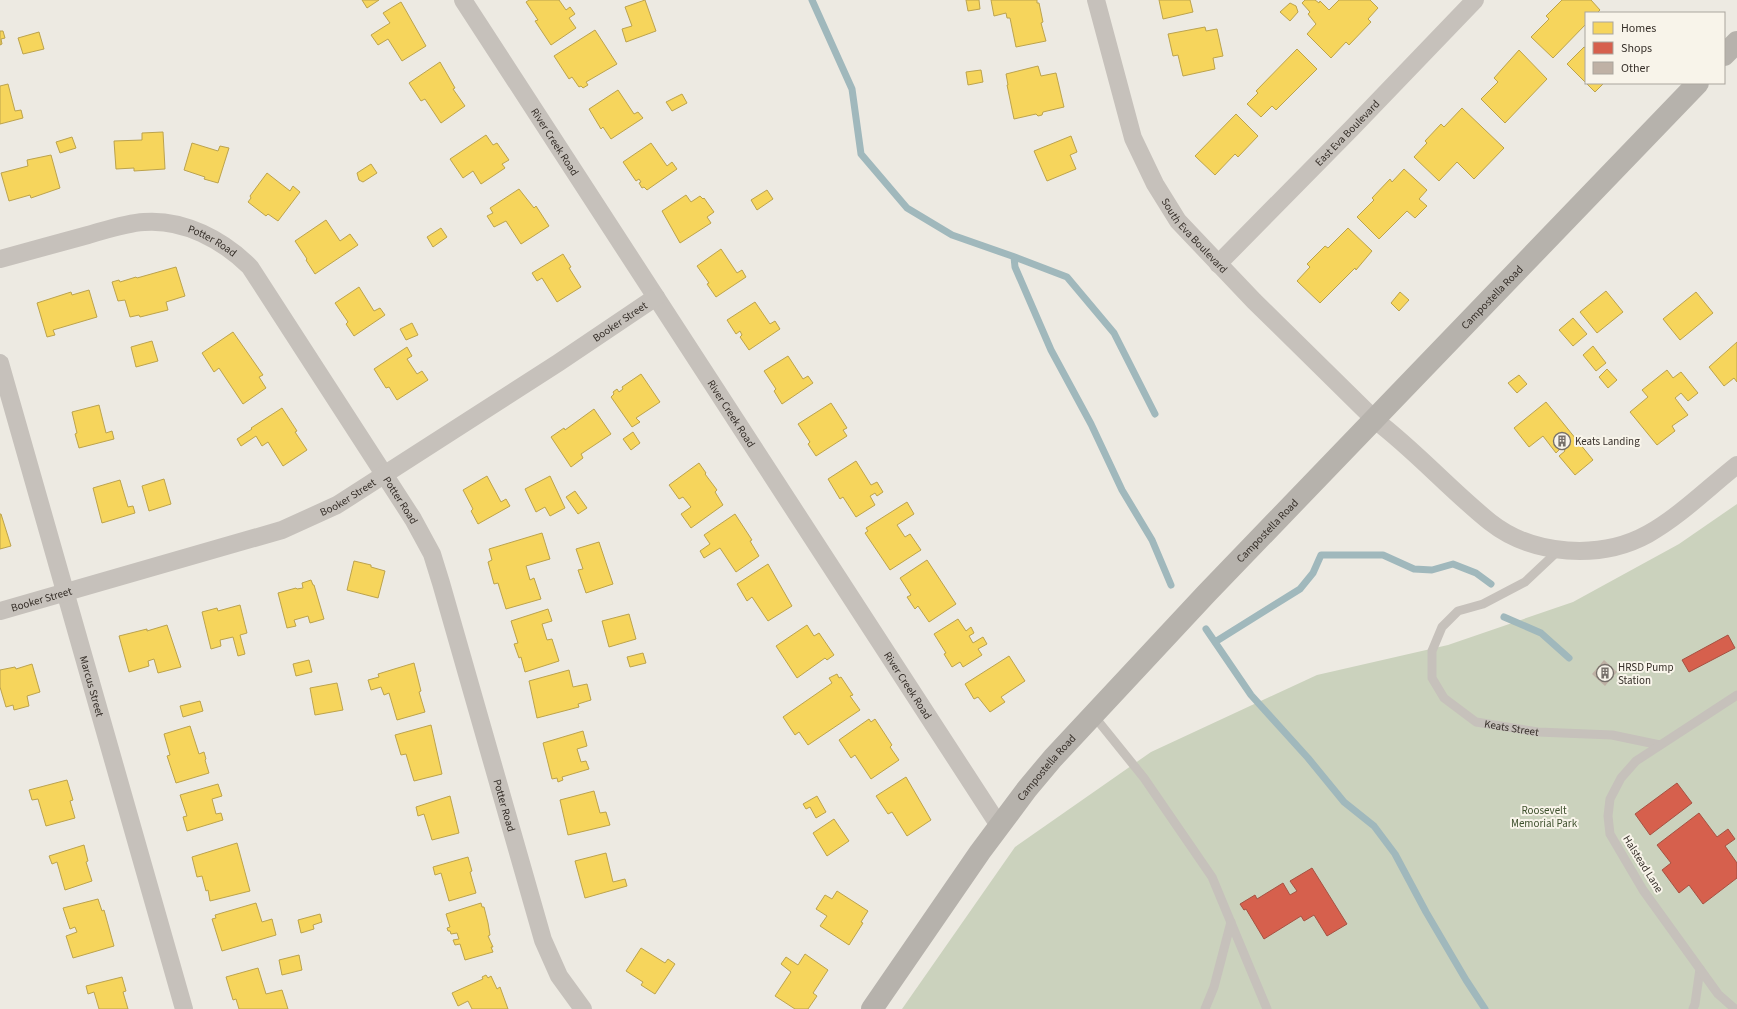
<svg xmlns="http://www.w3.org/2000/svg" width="1737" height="1009" font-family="'Source Sans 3',sans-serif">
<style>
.green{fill:#cbd2bd}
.homes{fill:#f6d55c;stroke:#bca34d}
.shops{fill:#d6604d;stroke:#a65142}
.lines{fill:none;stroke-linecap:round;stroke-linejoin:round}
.stream{stroke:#a0b8bc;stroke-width:7}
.building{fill:#bfb1a5}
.service{stroke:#c6c1bb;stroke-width:9}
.minor{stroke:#c6c1bb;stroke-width:18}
.secondary{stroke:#b6b2ac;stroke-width:22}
.labels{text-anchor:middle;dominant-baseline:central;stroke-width:4;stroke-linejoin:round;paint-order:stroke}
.street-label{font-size:11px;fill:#362f29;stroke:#f8f4ea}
.poi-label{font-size:11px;fill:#362f29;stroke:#f8f4ea;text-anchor:start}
.park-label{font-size:11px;fill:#40522f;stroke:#f8f4ea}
</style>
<rect width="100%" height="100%" fill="#edeae2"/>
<path class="green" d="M1737,504V1009H902L1015,847L1151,752L1317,675L1448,645L1573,602L1679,544Z"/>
<path class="homes" d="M362,0H379L367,8Z
M529,0H559L566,10L570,7L575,14L569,18L576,28L551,45L535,21L538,20L526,2Z
M645,0L656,31L626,42L622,29L632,26L625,7Z
M966,0H979L980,9L968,11Z
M991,0H1037V3H1039L1043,22L1041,23L1046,41L1016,47L1010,18H1007L1006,13L994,16Z
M1159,0H1190L1193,12L1163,19Z
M1305,0H1315L1319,3L1320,1L1329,10L1339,0H1370L1378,8L1368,19L1371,22L1349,45L1346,42L1331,58L1307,34L1316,24L1308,14L1310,12L1302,3Z
M1562,0H1591L1600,10L1597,13H1586V24L1553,58L1531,37L1549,19L1546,16Z
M401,2L426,46L402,61L388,39L378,45L371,35L390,23L383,13Z
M1290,3L1296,6L1298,12L1290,21L1280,12Z
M1205,27L1206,31L1217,29L1223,56L1213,58L1215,69L1183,76L1178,55L1173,56L1168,34Z
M595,30L617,64L586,82L588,85L583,88L581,86L579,87L572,77L569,79L554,56Z
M0,31H3L5,38L1,39L2,44L0,45Z
M39,32L44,49L23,54L18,38Z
M1584,47L1586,48V83H1604L1595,92L1567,64Z
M1297,49L1317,69L1276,110L1272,106L1261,117L1247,104L1258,93L1256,91Z
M1519,50L1547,79L1505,123L1481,99L1498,82L1494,78Z
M440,62L455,88L453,89L465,106L441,123L425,99L421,101L409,83Z
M1038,66L1041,76L1056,73L1064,107L1043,112L1042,115L1038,116L1036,114L1014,119L1007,85H1008L1006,74Z
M981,70L983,82L968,85L966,72Z
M8,84L15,111L21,110L23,118L0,124V86Z
M618,90L634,114L638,112L643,118L611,139L603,127L601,129L589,109Z
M682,94L687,103L672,111L666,102Z
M1462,108L1504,148L1474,179L1457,162L1439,181L1414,157L1427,143L1425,141L1441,124L1444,127Z
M1236,114L1258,136L1238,157L1235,154L1215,175L1195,156Z
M163,132L165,169L134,171V168L116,169L114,141L142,140V133Z
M486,135L493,145L497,143L509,160L502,164L505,168L481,184L473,171L463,178L450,159Z
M1071,136L1077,152L1070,155L1076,169L1047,181L1034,151Z
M72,137L76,148L60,153L56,142Z
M192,143L218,151L220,146L229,148L218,183L204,179L205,177L184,170Z
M651,143L667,166L672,162L677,169L647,190L644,187L642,188L639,183L641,182L639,179L636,181L623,162Z
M51,155L60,188L31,198L30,195L9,201L1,173L28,166L27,160Z
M371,164L377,173L363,182L359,180L357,173Z
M1404,169L1427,190L1419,199L1427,206L1415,218L1407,211L1379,239L1357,217L1374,200L1372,198L1390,179L1392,182Z
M267,173L290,191L293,186L300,192L278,221L268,214L266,216L248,202L251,198L250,196Z
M519,189L534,208L536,206L549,226L521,244L506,221L494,227L487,216L493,213L490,208Z
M767,190L773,199L757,210L751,200Z
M686,195L691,202L700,196L703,199L704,198L714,212L707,217L711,223L680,243L662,211Z
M326,220L340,241L350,234L358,245L315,274L306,260L307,259L295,241Z
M441,228L447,237L433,247L427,237Z
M1348,228L1372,251L1356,270L1355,268L1320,303L1297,281L1310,267L1307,264L1325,246L1328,248Z
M721,249L737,273L742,270L746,277L716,297L707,284L709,283L697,266Z
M563,254L571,267L569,268L581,287L557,302L542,278L537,281L532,273Z
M176,267L185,296L166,302L168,310L140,317L139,315L130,317L125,300L118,301L112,282L119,280L120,282L136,277L137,278Z
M359,287L374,311L380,308L385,315L354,336L346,324L348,322L335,303Z
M89,290L97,317L53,330L55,335L47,337L37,303L71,292L72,295Z
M1606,291L1623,312L1597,333L1580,312Z
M1400,292L1409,300L1399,311L1391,303Z
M1696,292L1713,313L1680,340L1663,319Z
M755,302L770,324L775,321L780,329L749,350L740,337L742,335L740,331L736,334L727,320Z
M1573,318L1587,334L1573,346L1559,330Z
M412,323L418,335L406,340L400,329Z
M233,332L263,375L259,377L266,388L243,404L219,368L214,372L202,353Z
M152,341L158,361L136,367L131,347Z
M1737,342V382L1734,378L1724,386L1709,367Z
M1593,346L1606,363L1596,371L1583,355Z
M407,347L412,356L407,359L417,374L422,371L428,380L397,400L389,387L386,388L374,369Z
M788,356L803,379L808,376L813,383L782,404L774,391L776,389L764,371Z
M1607,369L1617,380L1608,388L1599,377Z
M1667,370L1673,378L1681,372L1698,393L1688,401L1681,393L1675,398L1688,415L1672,426L1675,431L1657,445L1630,412L1648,397L1642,390Z
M641,374L660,402L636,418L640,422L632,427L611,397L614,394L613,392L617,389L619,392L623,389L622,387Z
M1519,375L1527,384L1517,393L1508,383Z
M1546,402L1593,460L1575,475L1559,456L1565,451L1562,447L1556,453L1543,436L1529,447L1514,428Z
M831,403L847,428L843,430L847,436L816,456L808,444L810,442L798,424Z
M99,405L106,433L112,431L114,439L79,448L75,434L77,433L72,412Z
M282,408L297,431L295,432L307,450L283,466L268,442L262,446L256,436L241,446L237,439L252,429L251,428Z
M594,409L611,434L581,454L583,458L571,467L551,437L564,428L565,430Z
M633,432L640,443L631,450L623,439Z
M856,461L871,485L877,482L883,492L877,496L875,493L870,496L875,505L856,517L843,497L840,499L828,479Z
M699,463L706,473L705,474L717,490L715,492L723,505L691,528L681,514L691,507L683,497L679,499L669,485Z
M487,476L501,502L506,499L510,506L478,524L471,511L473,509L463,490Z
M550,476L565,508L550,516L545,507L536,512L525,489Z
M164,479L171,504L149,511L142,486Z
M120,480L128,507L133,506L135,513L102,523L93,488Z
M575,491L587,508L578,514L566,497Z
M907,502L914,514L897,525L905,537L910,534L921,550L890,570L865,533L868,531L866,528Z
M0,514H1L11,546L0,549Z
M735,514L752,540L750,541L759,556L736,572L720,548L704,558L700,551L710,544L704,535Z
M542,533L550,559L526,566L530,580L534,578L541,599L506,609L498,583L494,584L488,562L492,560L489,549Z
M599,542L613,584L586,593L578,570L583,569L576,549Z
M927,560L956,604L929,622L918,606L915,609L907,597L911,595L900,578Z
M354,561L371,565V567L385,571L378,598L347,590Z
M768,564L792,606L768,621L752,597L747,601L737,584Z
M311,580L313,585H314L324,619L310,623L308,616L294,620L296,626L287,628L278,593L296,588L297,589L303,588L302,583Z
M240,605L247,633L240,635L245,654L238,656L233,637L220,640L221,646L211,649L202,612L217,608L218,611Z
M548,609L552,621L542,624L547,640L552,639L559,661L525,672L521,657L519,658L514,644L518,643L511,621Z
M629,614L636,639L609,647L602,621Z
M958,619L966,631L971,627L974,633L969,636L973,643L983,637L987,644L978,649L982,655L963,667L960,662L952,667L944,654L946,653L934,634Z
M167,625L181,667L158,673L154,659L148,661L149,666L129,672L119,636L147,629V631Z
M807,625L814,636L819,633L834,655L827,660L825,658L797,678L776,646Z
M643,653L646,663L630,667L627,657Z
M1009,656L1025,681L1001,697L1005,702L990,712L978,697L974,699L965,684Z
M309,660L312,672L296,676L293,664Z
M414,663L421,691L419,692L425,712L397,720L389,693L384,695L381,687L371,690L368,680L379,677L378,674Z
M32,664L40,692L27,696L29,706L14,710L13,705L6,707L0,687V670L15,667L16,669Z
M569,670L573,687L587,684L591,700L578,704L579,707L537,718L529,681Z
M837,674L839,678L841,677L853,695L850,696L860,710L808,745L799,732L795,735L783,717L832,683L829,678Z
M337,683L343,710L315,715L310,688Z
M200,701L203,711L183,717L180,706Z
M869,719L871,722L875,719L892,745L890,747L899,760L871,779L855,755L851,758L839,740Z
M431,725L442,774L414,781L406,754L401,755L395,735Z
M190,726L199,754L204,752L206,759L205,760L209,773L176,783L167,756L170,755L164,734Z
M583,731L587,746L577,749L581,762L586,761L589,769L562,777L563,780L558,782L557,778L552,779L543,743Z
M906,777L931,820L907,836L892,812L888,814L876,796Z
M67,780L73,800L70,801L75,818L46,826L38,799L32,800L29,790Z
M218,784L222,796L212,799L216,814L221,813L223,820L187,831L183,817L187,816L180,795Z
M594,791L600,813L606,812L610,825L568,835L560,800Z
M450,796L459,833L432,840L424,814L418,816L416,807Z
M817,796L826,812L816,818L810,807L806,809L803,804Z
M834,819L849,841L827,856L813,833Z
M237,843L250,891L210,901L208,890L206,891L202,876L197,877L192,857Z
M84,845L88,861L86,862L92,881L65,890L57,862L52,864L49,856Z
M606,853L613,882L625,879L627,886L585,898L575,861Z
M468,857L472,871L470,872L476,893L449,901L441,873L435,875L433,867Z
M837,891L868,911L861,922L863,923L849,945L820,926L827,916L816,909L825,895L832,899Z
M98,899L102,911L104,910L114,946L73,958L66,936L77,932L75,927L70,929L63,908Z
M256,903L262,922L272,919L276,935L222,951L212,919L216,918L215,915Z
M481,903L482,907H484L488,923L490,935L488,936L493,947H491L493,952L465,960L460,944L455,945L453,940L459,939L457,933L451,934L450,931H448L447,928L450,927L446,914Z
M320,914L322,922L313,925L314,929L301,933L298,920Z
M641,948L665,963L668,959L675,964L655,994L641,985L643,982L626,971Z
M805,954L828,970L813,993L817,996L808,1009H795L775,996L791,972L781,964L786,957L798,965Z
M299,955L302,970L282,975L279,960Z
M258,968L266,994L282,990L288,1009H239L236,999L233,1000L226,977Z
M486,975L488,978L491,976L497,989L500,987L508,1009H472L468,1001L458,1006L452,993L483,979L482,977Z
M122,977L126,991L123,992L128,1009H99L94,992L88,994L86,986Z"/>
<path class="shops" d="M1728,635L1735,648L1689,672L1682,660Z
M1677,783L1692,803L1650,835L1635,814Z
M1699,813L1717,837L1728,829L1735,839L1725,846L1737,863V878L1703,904L1689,885L1679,893L1662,870L1671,863L1657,845Z
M1312,868L1347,924L1327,936L1314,915L1304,921L1301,916L1264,939L1246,909L1244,910L1240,904L1255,895L1257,899L1283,883L1290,895L1297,891L1290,881Z"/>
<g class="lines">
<path class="stream" d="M812,0L852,89L861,154L907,208L952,235L1012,256L1067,277L1114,333L1155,414
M1014,257L1015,267L1051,350L1091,424L1122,490L1152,540L1171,585
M1504,617L1541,633L1569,658
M1206,629L1251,695L1308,758L1344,802L1374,826L1395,854L1426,912L1466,980L1485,1009
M1215,642L1300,589L1313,573L1321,555H1383L1414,569L1432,570L1453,564L1476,573L1491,584"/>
</g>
<path class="building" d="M1604,660L1617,672L1605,686L1592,674Z"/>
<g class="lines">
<g class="service">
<path id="s1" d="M1559,550L1525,582L1483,604L1458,611L1442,627L1432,651V678L1444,698L1476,722L1538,732L1612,735L1660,745"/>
<path d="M1094,716L1144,778L1212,877L1267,1009"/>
<path d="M1205,1009L1214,987L1231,922"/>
<path d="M1693,1009L1695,1004L1700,969"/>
<path d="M1735,1009L1718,994L1643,890L1610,834L1608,816L1610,799L1621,778L1636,761L1737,695"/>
</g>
<g class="minor">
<path id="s2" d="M463,0L1000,827"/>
<path id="s3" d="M1096,0L1133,138L1155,184L1178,221L1254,301L1375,420C1416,451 1450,490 1490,522C1533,556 1601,560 1648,534C1680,516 1708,488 1737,465"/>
<path id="s4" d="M0,259C29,251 59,243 88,235C106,230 126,223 144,222C184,219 223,240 250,267L413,519L432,554L441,583L543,940L559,976L583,1009"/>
<path id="s5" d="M1218,264L1352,128L1475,0"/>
<path id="s6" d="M0,363L184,1009"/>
<path id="s7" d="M0,611L282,530L337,505L558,363L656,297"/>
</g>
<g class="secondary">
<path d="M1724,55L1737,42"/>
<path id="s8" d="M872,1009L980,852L1027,789L1053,758L1206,594L1698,83"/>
</g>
</g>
<defs>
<g id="building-ring" transform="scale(0.9)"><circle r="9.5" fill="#f8f4ea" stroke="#76706a" stroke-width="1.5"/><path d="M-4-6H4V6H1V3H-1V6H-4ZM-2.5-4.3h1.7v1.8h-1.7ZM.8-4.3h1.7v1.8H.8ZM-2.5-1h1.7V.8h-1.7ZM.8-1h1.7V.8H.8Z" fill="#76706a"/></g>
</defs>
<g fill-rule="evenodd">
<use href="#building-ring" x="1562" y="441"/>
<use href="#building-ring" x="1605" y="673"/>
</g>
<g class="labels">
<g class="street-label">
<text stroke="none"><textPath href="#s5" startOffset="184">East Eva Boulevard</textPath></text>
<text stroke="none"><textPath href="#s2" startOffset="169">River Creek Road</textPath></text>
<text stroke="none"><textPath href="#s3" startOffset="259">South Eva Boulevard</textPath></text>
<text stroke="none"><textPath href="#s4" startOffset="221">Potter Road</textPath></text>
<text stroke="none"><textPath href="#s8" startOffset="946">Campostella Road</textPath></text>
<text stroke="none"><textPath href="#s7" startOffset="691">Booker Street</textPath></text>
<text stroke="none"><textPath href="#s2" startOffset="493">River Creek Road</textPath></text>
<text stroke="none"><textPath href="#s7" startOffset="367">Booker Street</textPath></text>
<text stroke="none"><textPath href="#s4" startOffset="545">Potter Road</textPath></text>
<text stroke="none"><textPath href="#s8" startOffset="622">Campostella Road</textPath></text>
<text stroke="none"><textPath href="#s7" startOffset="43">Booker Street</textPath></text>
<text stroke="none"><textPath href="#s2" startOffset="817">River Creek Road</textPath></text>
<text stroke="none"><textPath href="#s6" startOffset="336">Marcus Street</textPath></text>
<text stroke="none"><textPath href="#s1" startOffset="295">Keats Street</textPath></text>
<text stroke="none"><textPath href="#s8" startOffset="298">Campostella Road</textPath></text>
<text stroke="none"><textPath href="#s4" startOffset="869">Potter Road</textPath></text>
<text transform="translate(1643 864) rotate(58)">Halstead Lane</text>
</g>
<g class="poi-label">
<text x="1575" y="441">Keats Landing</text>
<text x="1618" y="667">HRSD Pump<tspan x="1618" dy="13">Station</tspan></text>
</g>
<g class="park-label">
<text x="1544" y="810">Roosevelt<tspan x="1544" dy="13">Memorial Park</tspan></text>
</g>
</g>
<rect x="1585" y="12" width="140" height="72" fill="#f8f4ea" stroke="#aaa59d"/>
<rect x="1593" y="22" width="20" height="12" fill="#f6d55c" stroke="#aaa59d"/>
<text x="1621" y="32" font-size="12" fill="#362f29">Homes</text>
<rect x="1593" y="42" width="20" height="12" fill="#d6604d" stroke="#aaa59d"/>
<text x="1621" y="52" font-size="12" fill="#362f29">Shops</text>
<rect x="1593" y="62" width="20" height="12" fill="#bfb1a5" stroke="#aaa59d"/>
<text x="1621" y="72" font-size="12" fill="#362f29">Other</text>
</svg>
